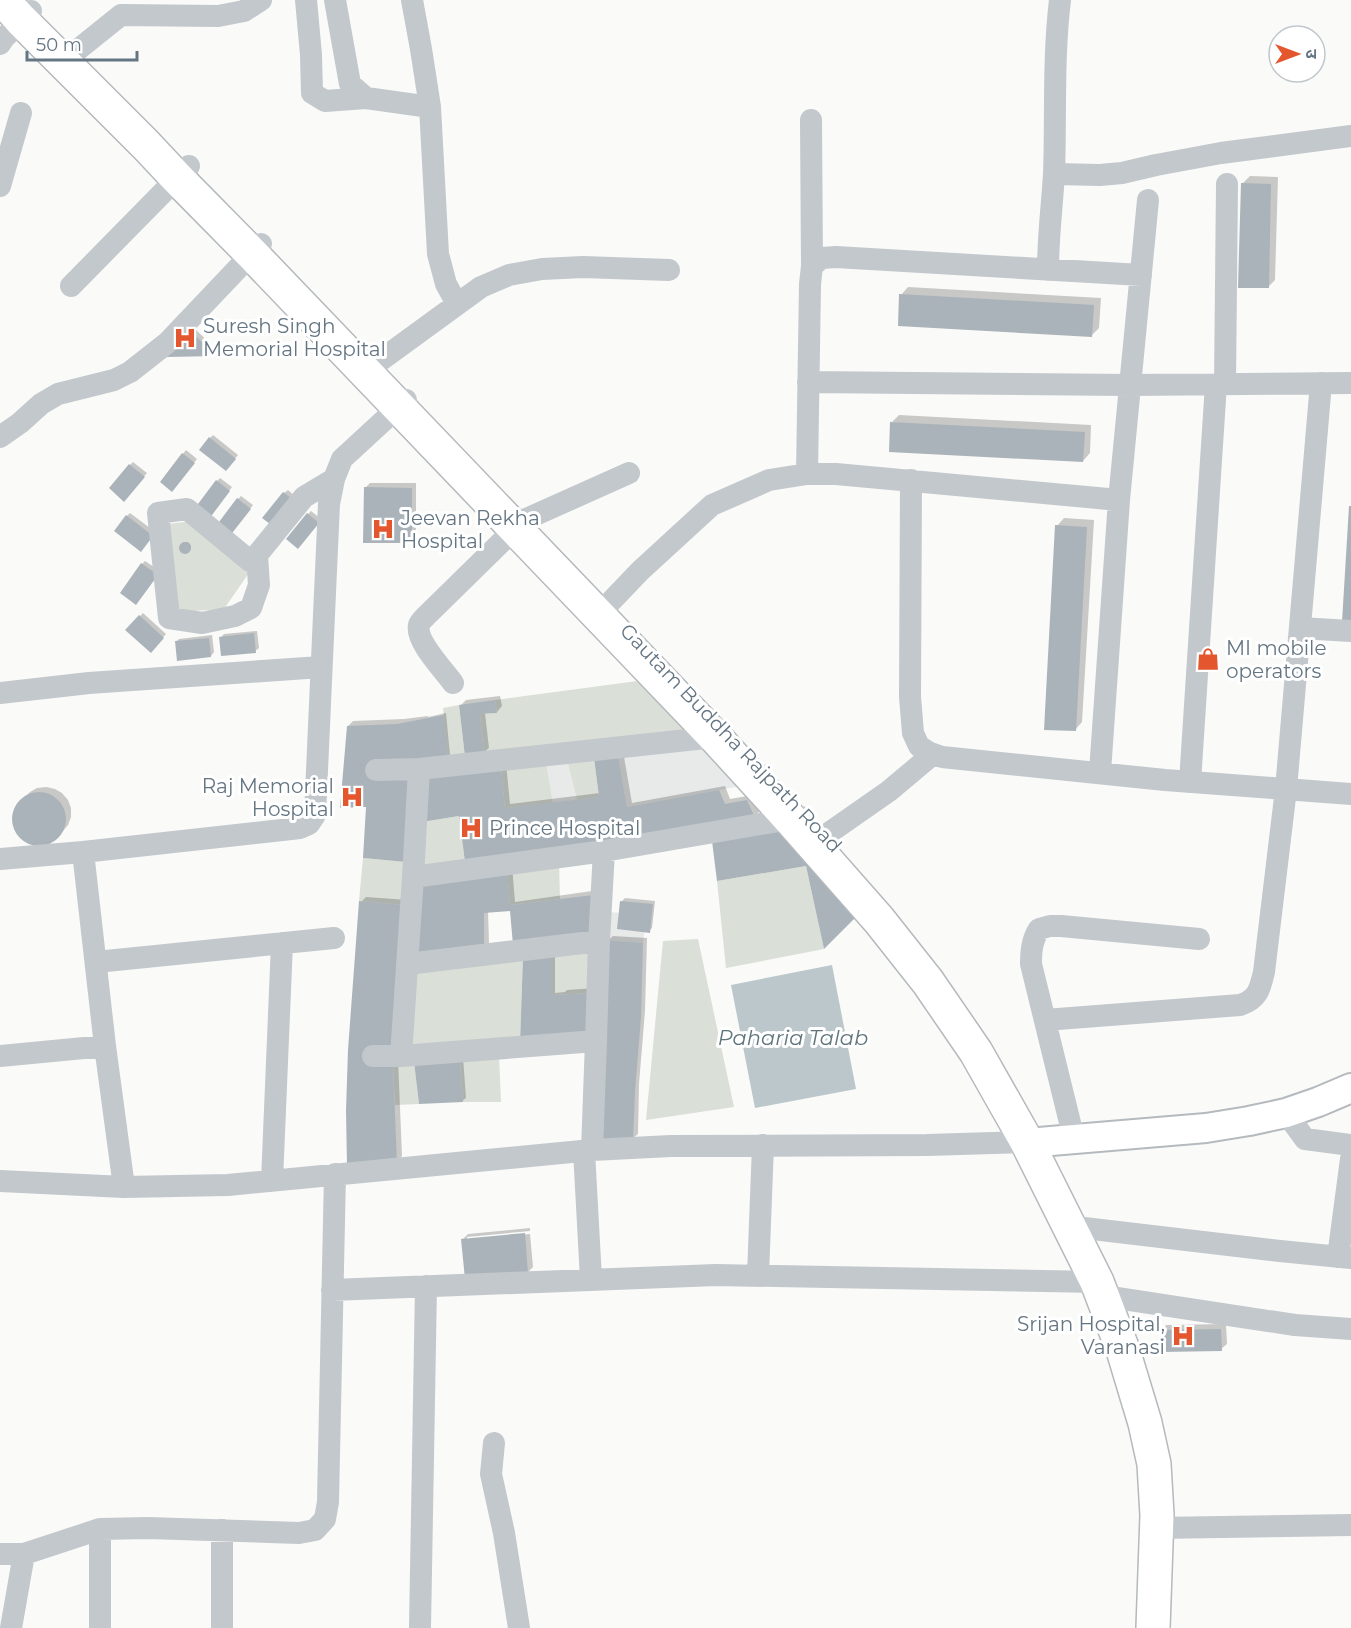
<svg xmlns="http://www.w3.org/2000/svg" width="1351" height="1628" font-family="Montserrat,'Noto Sans Devanagari',sans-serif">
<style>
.built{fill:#e8e9e9}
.green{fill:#dadfd7}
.water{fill:#bbc7cb}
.shadow{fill:#0003}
.building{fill:#aab3b9}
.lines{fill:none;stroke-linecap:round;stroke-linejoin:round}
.major-casing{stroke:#b5babe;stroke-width:32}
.highway-casing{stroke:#b4b9bd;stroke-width:36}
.minor{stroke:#c3c8cc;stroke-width:22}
.major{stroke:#fff;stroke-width:28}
.highway{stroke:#fff;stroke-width:33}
.labels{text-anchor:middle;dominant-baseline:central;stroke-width:6;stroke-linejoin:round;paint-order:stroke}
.poi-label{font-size:20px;fill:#657683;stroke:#fff;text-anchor:start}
.street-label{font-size:20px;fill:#657683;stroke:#fff}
.water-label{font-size:21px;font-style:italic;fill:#60757c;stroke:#fff}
</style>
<rect width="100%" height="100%" fill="#fafaf8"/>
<path class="built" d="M712,747L746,785L627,807L618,756Z
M567,760L577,800L553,803L546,762Z
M608,912L646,915L643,943L606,940Z"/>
<path class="green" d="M193,521L251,570L224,609L177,612L167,524Z
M645,680L691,731L484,755L480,714L497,713L495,700Z
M459,705L465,757L448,760L443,708Z
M594,758L599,797L577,800L567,760Z
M546,762L553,803L505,808L501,768Z
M459,816L465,862L422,869V822Z
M363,858L406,862L404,905L359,901Z
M559,862L560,899L510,905L507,870Z
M806,866L824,949L726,968L717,881Z
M698,939L734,1107L646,1120L663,941Z
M593,947L592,993L552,995V953Z
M523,956L520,1043L408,1049L414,970Z
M499,1056L501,1102H463L460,1059Z
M414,1062L419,1104L395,1105L393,1064Z"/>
<path class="water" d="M832,965L856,1089L755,1108L731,985Z"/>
<path class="shadow" d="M1250,176L1278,177L1275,280L1268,287L1242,184Z
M908,287L1101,298L1099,328L1092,335L901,295Z
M195,329L219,352L217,355H170Z
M899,415L1091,425L1090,453L1083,461L892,422Z
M213,435L238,455L229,466L210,438Z
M186,450L197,459L175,486L162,481Z
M133,462L147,473L127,496L130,465Z
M220,478L232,487L212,514L217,481Z
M370,483H416V536L411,542L365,488Z
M288,490L297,498L264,517L284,493Z
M241,496L253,505L232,532L238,499Z
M311,511L321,519L288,539L308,514Z
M130,513L154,531L141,550L127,516Z
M1064,518L1094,520L1082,722L1075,730L1057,526Z
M181 547a5 5 0 1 1 10 0a5 5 0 1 1-10 0Z
M145,561L160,571L139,600L142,564Z
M143,613L166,634L151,651L127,630Z
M257,631L259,648L255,651L221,637L224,634Z
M212,635L214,652L211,656L176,642L179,639Z
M500,696L502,706L497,712L485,713L489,748L483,753L461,705L466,700Z
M446,713L450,755L368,805L348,726L353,721L404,719L428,716V717Z
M623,751L632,803L725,786L730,799L753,795L760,811L755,816L461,815L506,763L510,804L600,793L595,758Z
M46,787L55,789L62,793L68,800L71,808V817L68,825L58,837L51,842L43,845L35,844L27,842L21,837L16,830L14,822V813L17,805L30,792L37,788Z
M512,865L515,902L599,890L597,930L512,907L488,911L489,943L483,948L460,952Z
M366,897L408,900L398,1059L402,1156L397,1162L361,902Z
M625,898L655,901L652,928L649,931L622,901Z
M613,936L647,938L645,1011L639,1084L638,1134L632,1139L607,941Z
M555,950V993L565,992L567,990L596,988L558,1037L525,957Z
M463,1057L466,1098L462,1101L415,1063Z
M530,1228V1231L467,1237V1240L530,1234L533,1267L528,1272L463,1239L468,1234Z
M1226,1324L1227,1344L1221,1349L1161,1331L1166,1325Z"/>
<path class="building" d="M1241,183L1271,184L1269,288H1238Z
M899,294L1094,305L1092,337L898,326Z
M190,331L217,356L166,357Z
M890,422L1085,432L1083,462L889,452Z
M209,437L236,459L226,471L199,450Z
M182,453L195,463L172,492L160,482Z
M129,464L145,477L124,502L109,488Z
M216,480L230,491L209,519L195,508Z
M364,487L412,488V543H363Z
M283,492L295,501L274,527L262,518Z
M237,498L251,509L229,537L216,526Z
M1349,506H1351V622H1342Z
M307,513L319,523L298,549L286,539Z
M126,515L153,536L141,552L114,531Z
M1055,525L1087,527L1076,731L1044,730Z
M179 548a6 6 0 1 1 12 0a6 6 0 1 1-12 0Z
M141,563L158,575L136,605L120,593Z
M139,615L164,638L151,653L125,630Z
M254,633L256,653L221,656L219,637Z
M209,638L211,657L177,661L175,641Z
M495,700L497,713L480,714L484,755L465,757L459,705Z
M444,715L448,760L411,777L406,862L363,858L366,807L340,808L347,726L397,724Z
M618,756L627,807L719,790L725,804L747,800L755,818L465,862L459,816L422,822L423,775L501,768L505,808L599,797L594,758Z
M12 819a27 27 0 1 1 54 0a27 27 0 1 1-54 0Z
M782,828L814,866L855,918L824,949L806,866L717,881L712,841Z
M507,870L510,905L594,895L592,937L513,945L510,911L484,913V950L414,958L420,884Z
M359,901L404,905L393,1064L397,1163L347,1166L346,1110L348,1050Z
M620,901L653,904L650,933L617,929Z
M606,940L643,943L641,1017L635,1091L633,1141H599Z
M552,953V995L592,993L590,1035L520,1043L523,956Z
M460,1059L463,1102L419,1104L414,1062Z
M525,1233L528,1273L465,1279L461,1239Z
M1221,1329L1222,1351L1160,1352V1330Z"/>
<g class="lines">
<g class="major-casing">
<path id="major" d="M1039,1142L1206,1128L1249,1121L1286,1113L1318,1102L1351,1088"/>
</g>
<g class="highway-casing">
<path id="highway" d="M3,0L21,20L146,145L177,178L252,254L715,737L790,819L879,920L928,982L976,1052L1027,1142L1097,1282L1123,1350L1145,1423L1154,1464L1157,1515L1153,1628"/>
</g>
<path class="minor" d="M306,0L311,55L312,93L325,101L366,98
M335,0L350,84L366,98L430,107
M412,0L421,49L430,107L438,254L446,284L457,304
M0,44L4,38L31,11
M75,52L121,15L218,16L244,11L261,0
M811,120L812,266
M1054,174L1100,175L1122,173L1156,165L1221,153L1351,136
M0,186L21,113
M1048,270C1048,237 1052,206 1054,174C1056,116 1053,58 1060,0
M71,286L189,166
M374,365L481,287L509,275L542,269L583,267L669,270
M808,382L1130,385L1351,383
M1225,384L1227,184
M0,437L20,423L41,404L58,394L114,380L130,372L167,343L261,244
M807,474L810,284L812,266L822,258L836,257L1141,275
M911,480L910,697L913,733L919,746L928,752L942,757L1165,780L1351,794
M257,561H250L187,509L158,513L169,618L202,623L235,616L251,608L259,585L257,555L304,497L334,479
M597,616L640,571L712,505L769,480L807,474H836L1119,500
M1300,628L1351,631
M453,683C444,670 415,641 419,625C420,622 423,619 425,617L524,520L629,473
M0,693L89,683L321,667
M376,770L419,769
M1100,772L1119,500L1148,200
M1190,782L1216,384
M826,835L889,791L933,754
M83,852L105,1046L124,1187
M0,859L83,852L300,828L309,824L315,815L329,504L334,479L342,459L406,400
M413,877L419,769L715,737
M599,941L604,851
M96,962L334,938
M407,964L599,941L596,1041
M1045,1020L1240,1005C1258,999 1260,989 1264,972L1286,789L1321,383
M0,1056L105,1046
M373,1056H401
M1286,1113L1305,1139L1351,1145
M1074,1139L1031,964C1031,951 1032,940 1039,929L1050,926H1061L1199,939
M592,1150L596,1041L401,1056L413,877L604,851L801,817
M584,1151L591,1279
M0,1181L124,1187L228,1185L592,1150L671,1146L927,1145L1027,1142
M272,1181L282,943
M1084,1228L1280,1251L1351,1258
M1338,1257L1351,1159
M758,1275L763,1145
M332,1290L716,1275L1097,1282
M1117,1298L1295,1325L1351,1329
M494,1443L491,1474L504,1533L519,1628
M1156,1528L1351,1525
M0,1554H24L100,1529L148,1528L299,1533L315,1530L325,1519L328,1502L335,1174
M11,1628L24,1554
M100,1628V1529
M222,1628V1530
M420,1628L426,1286"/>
<use href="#major" class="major"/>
<use href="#highway" class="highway"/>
</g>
<defs>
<g id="hospital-bare" transform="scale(1.8)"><path d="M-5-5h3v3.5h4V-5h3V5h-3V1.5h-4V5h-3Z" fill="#e4572e" stroke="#fff" stroke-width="2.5" paint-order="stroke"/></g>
<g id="shop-bare" transform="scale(1.8)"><path d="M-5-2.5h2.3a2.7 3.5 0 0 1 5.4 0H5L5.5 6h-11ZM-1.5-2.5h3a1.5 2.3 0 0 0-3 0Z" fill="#e4572e" stroke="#fff" stroke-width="2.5" paint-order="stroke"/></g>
</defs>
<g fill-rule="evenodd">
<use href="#hospital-bare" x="185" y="338"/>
<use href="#hospital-bare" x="383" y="529"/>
<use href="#shop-bare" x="1208" y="659"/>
<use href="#hospital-bare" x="352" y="797"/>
<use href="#hospital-bare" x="471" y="828"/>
<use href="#hospital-bare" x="1183" y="1336"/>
</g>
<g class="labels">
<g class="poi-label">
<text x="203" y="326">Suresh Singh<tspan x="203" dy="23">Memorial Hospital</tspan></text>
<text x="401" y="518">Jeevan Rekha<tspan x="401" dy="23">Hospital</tspan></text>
<text x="1226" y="648">MI mobile<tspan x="1226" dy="23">operators</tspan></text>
<text x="334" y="786" text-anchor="end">Raj Memorial<tspan x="334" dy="23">Hospital</tspan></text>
<text x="489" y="828">Prince Hospital</text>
<text x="1165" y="1324" text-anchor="end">Srijan Hospital,<tspan x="1165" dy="23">Varanasi</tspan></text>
</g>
<g class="street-label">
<text transform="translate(731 738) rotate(46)">Gautam Buddha Rajpath Road</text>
</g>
<g class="water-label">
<text x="793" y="1037">Paharia Talab</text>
</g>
</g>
<g transform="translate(1297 54) rotate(90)"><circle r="28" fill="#ffffff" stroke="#c1c8cd" stroke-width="1.5"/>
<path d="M0-4.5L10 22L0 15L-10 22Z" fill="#e4572e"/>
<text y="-9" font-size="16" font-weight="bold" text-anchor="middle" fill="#657683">उ</text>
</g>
<path d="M27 51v9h110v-9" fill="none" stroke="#657683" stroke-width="3"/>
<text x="36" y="51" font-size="18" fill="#657683" stroke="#ffffff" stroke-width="4.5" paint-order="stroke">50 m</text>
</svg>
